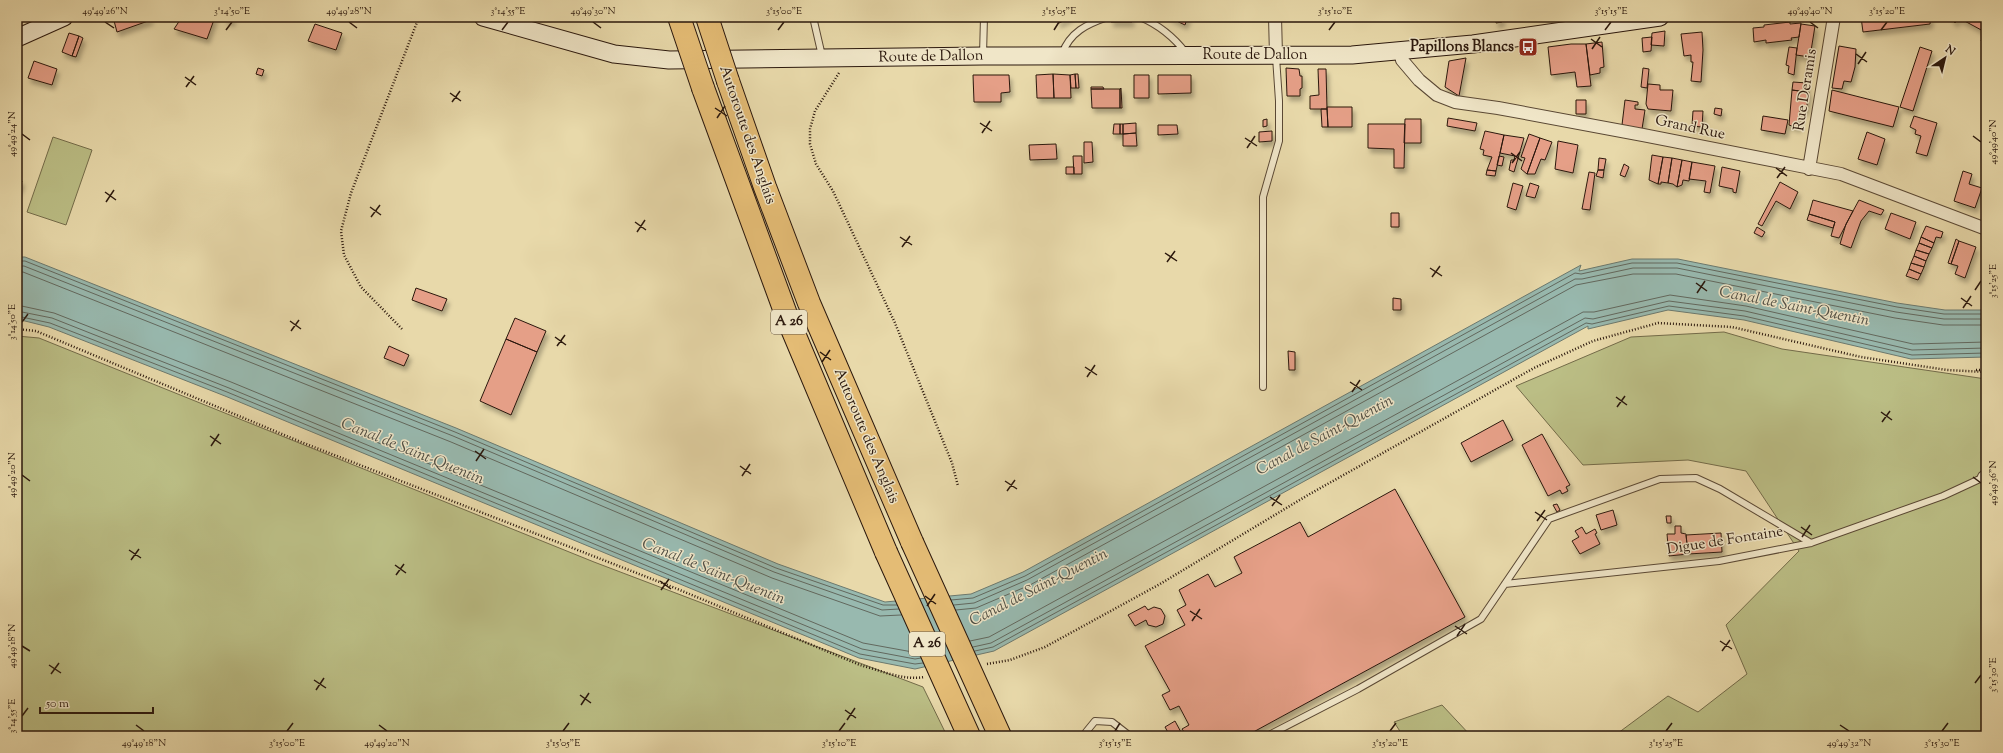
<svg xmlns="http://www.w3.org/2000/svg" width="2003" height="753" font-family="'Sorts Mill Goudy',serif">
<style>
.green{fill:#bbbe85;stroke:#736b49}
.water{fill:#98b9af;stroke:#6c796e}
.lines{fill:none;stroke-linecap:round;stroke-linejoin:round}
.shore{stroke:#62685e;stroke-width:1}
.building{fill:#e59f87;stroke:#2b180d;filter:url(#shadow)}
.lane-casing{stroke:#5a4834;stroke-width:8}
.street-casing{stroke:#5a4834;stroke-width:14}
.secondary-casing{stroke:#2b180d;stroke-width:19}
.highway-casing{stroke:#2b180d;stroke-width:24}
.path{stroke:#2b180d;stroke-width:2.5;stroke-dasharray:1 2;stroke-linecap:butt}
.lane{stroke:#f0e6c8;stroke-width:6}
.street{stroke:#f0e6c8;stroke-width:12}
.secondary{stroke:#f0e6c8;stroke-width:17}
.highway{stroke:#e4bc75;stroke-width:22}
.highway-bridge-casing{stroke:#2b180d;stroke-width:24;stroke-linecap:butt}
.highway-bridge{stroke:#e4bc75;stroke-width:22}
.ticks{fill:none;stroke:#2b180d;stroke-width:1.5}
.labels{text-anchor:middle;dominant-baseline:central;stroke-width:3;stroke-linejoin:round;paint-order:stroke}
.shield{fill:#f0e6c8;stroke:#665645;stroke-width:1}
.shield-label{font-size:14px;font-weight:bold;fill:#2b180d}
.poi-label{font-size:15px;font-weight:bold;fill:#2b180d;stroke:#f0e6c8;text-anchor:end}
.street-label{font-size:15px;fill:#2b180d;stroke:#f0e6c8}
.water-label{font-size:16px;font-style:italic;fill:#515046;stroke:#f0e6c8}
.neatline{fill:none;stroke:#2b180d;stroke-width:1.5}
.ticks-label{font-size:10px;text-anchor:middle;fill:#2b180d}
</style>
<defs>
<filter id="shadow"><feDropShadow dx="2.5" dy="4.5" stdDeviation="2" flood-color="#0004"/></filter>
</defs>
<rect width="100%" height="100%" fill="#e8d9aa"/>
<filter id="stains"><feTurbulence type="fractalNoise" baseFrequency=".005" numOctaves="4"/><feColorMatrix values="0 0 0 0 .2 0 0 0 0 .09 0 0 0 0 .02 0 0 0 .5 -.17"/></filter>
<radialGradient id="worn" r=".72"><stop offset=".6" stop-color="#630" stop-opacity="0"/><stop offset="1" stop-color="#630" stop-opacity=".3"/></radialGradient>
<path class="green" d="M53,137L92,150L66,225L27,212Z
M1724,332L1782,349L1986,379V736H1614L1668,696L1698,712L1747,674L1726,625L1799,551L1746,471L1688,460L1583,465L1516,386L1631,337Z
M17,336L39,338L594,562L923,687L947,736H17Z
M1442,705L1471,736H1403L1394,722Z"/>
<path class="water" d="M17,257H25L456,428L778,564L885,602L971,594L1023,572L1581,265L1579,271L1632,259H1678L1897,303L1945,310H1986V357L1911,359L1744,320L1668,310L1588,329V326L994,651L915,669L859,658L225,396L49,327L17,319Z"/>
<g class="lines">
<path class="shore" d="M17,261H25L455,432L776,568L883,605H897
M17,266H24L453,436L774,572L882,610L899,609
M17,272H23L451,442L772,578L880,616L901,615
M17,305L54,313L231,382L863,643L918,653
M17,311L52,318L229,388L862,649L915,659L921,658
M17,316L50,323L227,392L860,654L915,664L923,663
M951,600L973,598L1025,576L1575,273L1581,274L1632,263H1677L1897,307L1944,314H1986
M954,605L974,603L1027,580L1575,279H1582L1633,268H1677L1896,312L1944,319H1986
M956,610L976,608L1030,585L1576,285L1633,274H1676L1895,318L1943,325H1986
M970,641L989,637L1583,312H1594L1670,295L1746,306L1913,344L1986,342
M973,647L991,643L1585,318L1593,319L1669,301L1745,311L1912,350L1986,348
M975,651L993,647L1586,323L1592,324L1669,306L1744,316L1912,355L1986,353"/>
</g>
<path class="building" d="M113,17H150L151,20L117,32Z
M182,17H215L207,39L174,29Z
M226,17H233L232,22L225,20Z
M1064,17H1072L1059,23L1057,20Z
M1111,17H1131L1132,22H1111Z
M1168,17H1177L1186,22L1185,25Z
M1177,17H1189L1186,22Z
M1502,17V22L1496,23V18Z
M1861,17H1931L1930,24L1863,32Z
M1950,17H1986V42L1981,41L1985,32L1959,18L1955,23Z
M1790,22V24L1801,23L1799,37L1791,38L1792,40L1766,43V40L1754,42L1753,28L1764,27V25Z
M315,24L342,33L336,50L308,41Z
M1801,24L1815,26L1810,57L1796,55Z
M1665,31L1664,46L1651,45L1652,33Z
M1702,32L1703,50L1701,82L1691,81L1693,62H1691V55L1684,56L1681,34Z
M69,33L79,36L72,56L62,52Z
M79,36L83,38L76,57L72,56Z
M1652,37L1651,51L1643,52L1642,38Z
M1602,42L1604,67L1600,68V73L1590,75L1586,44Z
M1571,44H1586L1591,86L1577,87L1575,72L1551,75L1548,47Z
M1839,46L1856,49L1855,67L1851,82L1844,81L1842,89L1832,88Z
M1789,47L1797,48L1794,75L1788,73L1789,66L1786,65Z
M1920,47L1932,51L1913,111L1900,107Z
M1466,58L1459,96L1445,87L1449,61Z
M34,61L57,69L52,85L28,78Z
M258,68L264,70L262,76L256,74Z
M1286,68L1299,69L1300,76H1302V88L1300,89V96H1287Z
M1643,68L1649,69L1647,88L1641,87Z
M1318,69H1326L1327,109H1310V96L1319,95Z
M1053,74L1054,98H1037L1036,75Z
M1053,74L1070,75L1071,98H1054Z
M1075,74H1078L1079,88H1076Z
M1075,74L1076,88H1071L1070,75Z
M973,75H1009L1010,92L1001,93V102H974Z
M1134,75H1149V98H1134Z
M1158,75H1191V93L1158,94Z
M1793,82L1807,83L1806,92L1792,90Z
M1648,84L1660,85V90H1673L1671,111L1648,109L1646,104Z
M1091,87H1103L1104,89H1091Z
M1121,88L1122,108H1120V89Z
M1091,89H1120V108H1092Z
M1792,90L1809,92L1806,111L1800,110L1798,128L1789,125Z
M1832,90L1899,107L1893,127L1829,111Z
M1576,100H1586V114H1576Z
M1625,100L1638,102V105H1635V109L1645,110L1642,129L1622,125Z
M1327,107H1352V127H1328Z
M1715,108L1722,109L1721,116L1714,114Z
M1321,109H1327L1328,127H1322Z
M1693,111H1703L1702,127L1692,126Z
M1763,116L1788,120L1785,134L1761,130Z
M1914,116L1937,123L1927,156L1916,153L1921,136L1915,134L1916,130L1910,127Z
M1448,118L1477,123L1475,131L1447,126Z
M1267,119V126L1263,127V120Z
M1405,119H1421V143H1404Z
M1136,123V133L1123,134V124Z
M1114,124H1120V134H1113Z
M1120,124H1123V134H1120Z
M1368,124H1405L1404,168H1394V149L1368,148Z
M1158,125H1177L1178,134L1158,135Z
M1272,131V141L1259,142V132Z
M1485,131L1504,135L1496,171L1487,170L1492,157L1483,155L1484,150L1480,149Z
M1867,132L1885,139L1877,165L1858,159Z
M1136,133L1137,146H1123V134Z
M1529,134L1540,138L1527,174L1521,169L1525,158L1521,157Z
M1504,135L1524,138L1514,172L1509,170L1511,160H1514L1515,156L1500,153Z
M1540,138L1552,142L1545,160L1541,159L1535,174H1527Z
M1558,141L1578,145L1573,173L1555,169Z
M1084,142H1092L1093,162L1084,163Z
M1056,144L1057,159L1030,160L1029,145Z
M1652,155L1663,157L1658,184L1649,180Z
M1073,156H1082V174H1074Z
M1499,156L1504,157L1502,166L1497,165Z
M1663,157L1672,158L1668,183L1661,182V184H1658Z
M1599,158L1606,159L1604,170H1598Z
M1672,158L1682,160L1677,187L1673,184L1668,183Z
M1682,160L1692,162L1689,181L1683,180L1682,185L1677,187Z
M1692,162L1715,166L1710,193L1704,192L1706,181L1689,179Z
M1624,164L1629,167L1625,177L1620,175Z
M1066,167H1074V174H1066Z
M1722,167L1740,171L1736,193L1733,192V189L1719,186Z
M1487,170L1496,171L1495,176L1486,175Z
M1598,170H1604L1603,178L1596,176Z
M1963,171L1972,174L1969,184L1982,188L1975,208L1954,201Z
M1589,172L1595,173L1590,210L1582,209Z
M17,180L22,181L19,190H17Z
M1780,182L1798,192L1790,209L1776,201L1762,226L1758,224Z
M1513,183L1523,186L1516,210L1507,207Z
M1530,183L1539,186L1535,198L1526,196Z
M1986,194V208L1982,207Z
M1813,200L1853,211L1839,238L1831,236L1835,222L1809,214Z
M1859,200L1884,210L1881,215L1869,211L1861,221L1851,248L1840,244L1846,224Z
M1391,213H1399V227H1391Z
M1891,213L1916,222L1910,239L1885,229Z
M1809,214L1835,222L1833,228L1807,220Z
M1926,226L1943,232L1941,238L1936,237L1934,243L1921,237Z
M1757,227L1765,232L1762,237L1754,233Z
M1921,237L1934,243L1932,248L1919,243Z
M1956,239L1959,241L1951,264L1948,263Z
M1959,241L1976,247L1965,278L1955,274L1958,266L1951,264Z
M1919,243L1932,248L1929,254L1916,250Z
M1916,250L1929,254L1926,261L1914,256Z
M1914,256L1926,261L1924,267L1911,263Z
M1911,263L1924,267L1921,274L1909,269Z
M1909,269L1921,274L1918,280L1906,276Z
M416,288L447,299L442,311L412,300Z
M1393,298L1401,299V310H1393Z
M515,318L546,331L537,352L506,339Z
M506,339L537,352L511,415L480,401Z
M389,346L409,355L404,366L384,358Z
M1288,351L1295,352V370H1289Z
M1503,420L1513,440L1471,462L1461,443Z
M1542,434L1570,485L1566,487L1568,491L1562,494L1560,490L1548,496L1522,445Z
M1395,489L1465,617L1246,736H1195L1193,732L1187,736L1182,729L1189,725L1179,706L1170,710L1162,695L1170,691L1145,646L1185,625L1177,610L1186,605L1179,590L1208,574L1215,587L1242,573L1234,557L1300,522L1308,537Z
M1557,504L1560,510L1557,512L1553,505Z
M1613,510L1617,525L1601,530L1596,515Z
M1666,516H1671V523H1667Z
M1675,526H1681V533L1686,534L1688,554L1669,556L1667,534H1675Z
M1582,527L1586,534L1595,529L1597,533L1595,534L1600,544L1580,554L1572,541L1579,537L1575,531Z
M1721,533L1722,552L1688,554L1686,535Z
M1145,606L1148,610L1154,607L1161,609L1165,616L1163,624L1156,627L1148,625L1146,620L1135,626L1128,615Z
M1175,721L1183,736H1170L1165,727Z"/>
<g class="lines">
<g class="lane-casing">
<path id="lane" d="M813,17L822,56
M1140,17C1159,25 1173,36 1186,53
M1062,54C1070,32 1087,24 1108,17
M983,55L984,17
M1263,387V197L1279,141V101L1276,57
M1505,584L1719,561L1811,543L1943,496L1984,477
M1086,736V732L1095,721L1112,722L1130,736
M1267,736L1358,689L1481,619L1549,519L1660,479L1696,478L1720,489L1811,543"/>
</g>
<g class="street-casing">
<path id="street" d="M1275,17L1276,55
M1400,52L1402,60L1419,80L1437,95L1455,102L1498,108L1643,135L1841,174L1986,229
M1809,169L1834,17
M1984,477L1986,476"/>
</g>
<g class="secondary-casing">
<path id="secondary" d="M483,17L614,54L669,60L983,56L1352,55L1473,44L1660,17
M17,38L64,17"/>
</g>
<g class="highway-casing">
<path id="highway" d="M728,81L765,187L809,303L912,542
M703,88L787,317L886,552"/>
</g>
<path class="path" d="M839,73L815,111L810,129V144L816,164L833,191L895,323L952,463L958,486
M17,329L36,331L301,442L675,588L860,665C879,670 904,681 924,677
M402,329L361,287L344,255L341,231L351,193L419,17
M1976,370H1986
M987,664L1010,660L1045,647L1160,584L1308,495L1534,368L1593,341L1658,323L1732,327L1861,357L1947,370L1986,372"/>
<use href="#lane" class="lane"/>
<use href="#street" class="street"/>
<use href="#secondary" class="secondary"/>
<use href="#highway" class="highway"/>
<g class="highway-bridge-casing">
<path id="highway-bridge" d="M679,17L703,88
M707,17L728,81
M912,542L1000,736
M886,552L969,736"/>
</g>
<use href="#highway-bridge" class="highway-bridge"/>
</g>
<path class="ticks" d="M105,22L114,28M349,22L357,28M593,22L601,28M1810,22L1818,28M226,30L232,22M502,30L508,22M778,30L784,22M1054,30L1059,22M1329,30L1335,22M1605,30L1611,22M1881,30L1887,22M1591,39L1602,47M1592,49L1600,37M1856,54L1867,62M1858,64L1866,52M185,77L196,85M186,87L194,76M450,93L461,101M452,102L460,91M715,108L727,116M717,118L725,106M980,123L992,131M982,133L990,121M22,134L30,140M1973,136L1981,142M1245,138L1257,146M1247,148L1255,136M1511,153L1522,161M1512,163L1520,152M1776,168L1787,176M1777,178L1785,167M105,192L116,200M106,202L114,190M370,207L381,215M371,217L380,205M635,222L646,230M637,232L645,220M900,237L912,245M902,247L910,236M1165,253L1177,261M1167,262L1175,251M1430,268L1442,276M1432,277L1440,266M1696,283L1707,291M1975,290L1981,281M1697,293L1705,281M1961,298L1972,306M1963,308L1971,296M290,321L301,329M22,322L28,314M291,331L299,320M555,337L566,345M557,346L565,335M820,352L831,360M822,362L830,350M1085,367L1097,375M1087,377L1095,365M1350,382L1362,390M1352,392L1360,380M1616,397L1627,405M1617,407L1625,396M1881,412L1892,420M1882,422L1890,411M210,436L221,444M211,446L219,434M475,451L486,459M476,461L484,449M740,466L751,474M22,475L30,481M742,476L750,464M1973,477L1981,483M1005,481L1017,489M1007,491L1015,480M1270,497L1282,505M1272,506L1280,495M1535,512L1547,520M1537,521L1545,510M1801,527L1812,535M1802,537L1810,525M129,550L141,558M131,560L139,549M395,565L406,573M396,575L404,564M660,581L671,589M661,590L669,579M925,596L936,604M927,606L935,594M1190,611L1202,619M1192,621L1200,609M1455,626L1467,634M1457,636L1465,624M1720,641L1732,649M22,646L30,651M1722,651L1730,640M49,665L61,673M51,674L59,663M314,680L326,688M1975,683L1981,675M316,690L324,678M580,695L591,703M581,705L589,693M845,710L856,718M22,716L28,708M847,720L855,708M136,725L144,731M379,725L387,731M1840,725L1849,731M287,731L293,723M563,731L569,723M839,731L845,723M1115,731L1120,723M1390,731L1396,723M1666,731L1672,723M1942,731L1948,723"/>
<defs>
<g id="bus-square" transform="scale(1)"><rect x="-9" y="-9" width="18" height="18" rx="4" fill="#8f2418" stroke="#f0e6c8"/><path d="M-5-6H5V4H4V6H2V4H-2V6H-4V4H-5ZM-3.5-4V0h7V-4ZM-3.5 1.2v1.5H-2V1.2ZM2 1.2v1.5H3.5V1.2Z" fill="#fff"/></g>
</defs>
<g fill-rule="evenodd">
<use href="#bus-square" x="1528" y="47"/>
</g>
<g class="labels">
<g class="shield">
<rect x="771" y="310" width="36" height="24" rx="3"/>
<rect x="909" y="632" width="36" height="24" rx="3"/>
</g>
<g class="shield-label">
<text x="789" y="322">A 26</text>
<text x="927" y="644">A 26</text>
</g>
<g class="poi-label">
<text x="1514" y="47">Papillons Blancs</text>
</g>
<g class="street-label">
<text x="1255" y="55">Route de Dallon</text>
<text transform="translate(931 57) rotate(-1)">Route de Dallon</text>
<text transform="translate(1806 90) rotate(-81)">Rue Deramis</text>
<text transform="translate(1690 128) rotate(12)">Grand Rue</text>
<text transform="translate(747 135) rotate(71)">Autoroute des Anglais</text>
<text transform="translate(866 436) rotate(67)">Autoroute des Anglais</text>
<text transform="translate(1725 541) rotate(-9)">Digue de Fontaine</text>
</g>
<g class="water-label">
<text transform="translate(1794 307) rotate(11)">Canal de Saint-Quentin</text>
<text transform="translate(1325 436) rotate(-28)">Canal de Saint-Quentin</text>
<text transform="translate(412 452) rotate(22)">Canal de Saint-Quentin</text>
<text transform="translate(713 572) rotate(22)">Canal de Saint-Quentin</text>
<text transform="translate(1039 588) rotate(-27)">Canal de Saint-Quentin</text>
</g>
</g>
<rect width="2003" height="753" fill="none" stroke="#e8d9aa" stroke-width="44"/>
<g transform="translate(1945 58) rotate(35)" stroke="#f0e6c8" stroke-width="3" paint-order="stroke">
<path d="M0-3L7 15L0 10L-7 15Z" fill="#2b180d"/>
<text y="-6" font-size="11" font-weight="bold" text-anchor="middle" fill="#2b180d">N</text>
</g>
<path d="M40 707v6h113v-6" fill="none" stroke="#2b180d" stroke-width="2"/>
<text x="46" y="707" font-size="12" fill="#2b180d" stroke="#f0e6c8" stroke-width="3" paint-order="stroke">50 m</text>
<rect x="22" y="22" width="1959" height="709" class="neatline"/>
<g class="ticks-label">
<text x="105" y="14">49°49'26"N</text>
<text x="232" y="14">3°14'50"E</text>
<text x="349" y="14">49°49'28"N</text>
<text x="508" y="14">3°14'55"E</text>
<text x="593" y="14">49°49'30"N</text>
<text x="784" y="14">3°15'00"E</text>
<text x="1059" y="14">3°15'05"E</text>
<text x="1335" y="14">3°15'10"E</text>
<text x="1611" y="14">3°15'15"E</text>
<text x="1810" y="14">49°49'40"N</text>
<text x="1887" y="14">3°15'20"E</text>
<text transform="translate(11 134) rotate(-90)" y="4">49°49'24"N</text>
<text transform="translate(1992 142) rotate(-90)" y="4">49°49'40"N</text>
<text transform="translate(1992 281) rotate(-90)" y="4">3°15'25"E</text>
<text transform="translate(11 322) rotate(-90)" y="4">3°14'50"E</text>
<text transform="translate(11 475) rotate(-90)" y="4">49°49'20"N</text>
<text transform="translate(1992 483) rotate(-90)" y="4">49°49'36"N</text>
<text transform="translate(11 646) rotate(-90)" y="4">49°49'18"N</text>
<text transform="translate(1992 675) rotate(-90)" y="4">3°15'30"E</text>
<text transform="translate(11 716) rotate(-90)" y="4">3°14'55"E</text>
<text x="144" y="746">49°49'18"N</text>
<text x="287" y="746">3°15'00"E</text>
<text x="387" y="746">49°49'20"N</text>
<text x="563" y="746">3°15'05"E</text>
<text x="839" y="746">3°15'10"E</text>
<text x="1115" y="746">3°15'15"E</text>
<text x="1390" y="746">3°15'20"E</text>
<text x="1666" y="746">3°15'25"E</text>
<text x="1849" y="746">49°49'32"N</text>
<text x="1942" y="746">3°15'30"E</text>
</g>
<rect width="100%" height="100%" filter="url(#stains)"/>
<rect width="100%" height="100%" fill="url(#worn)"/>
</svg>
